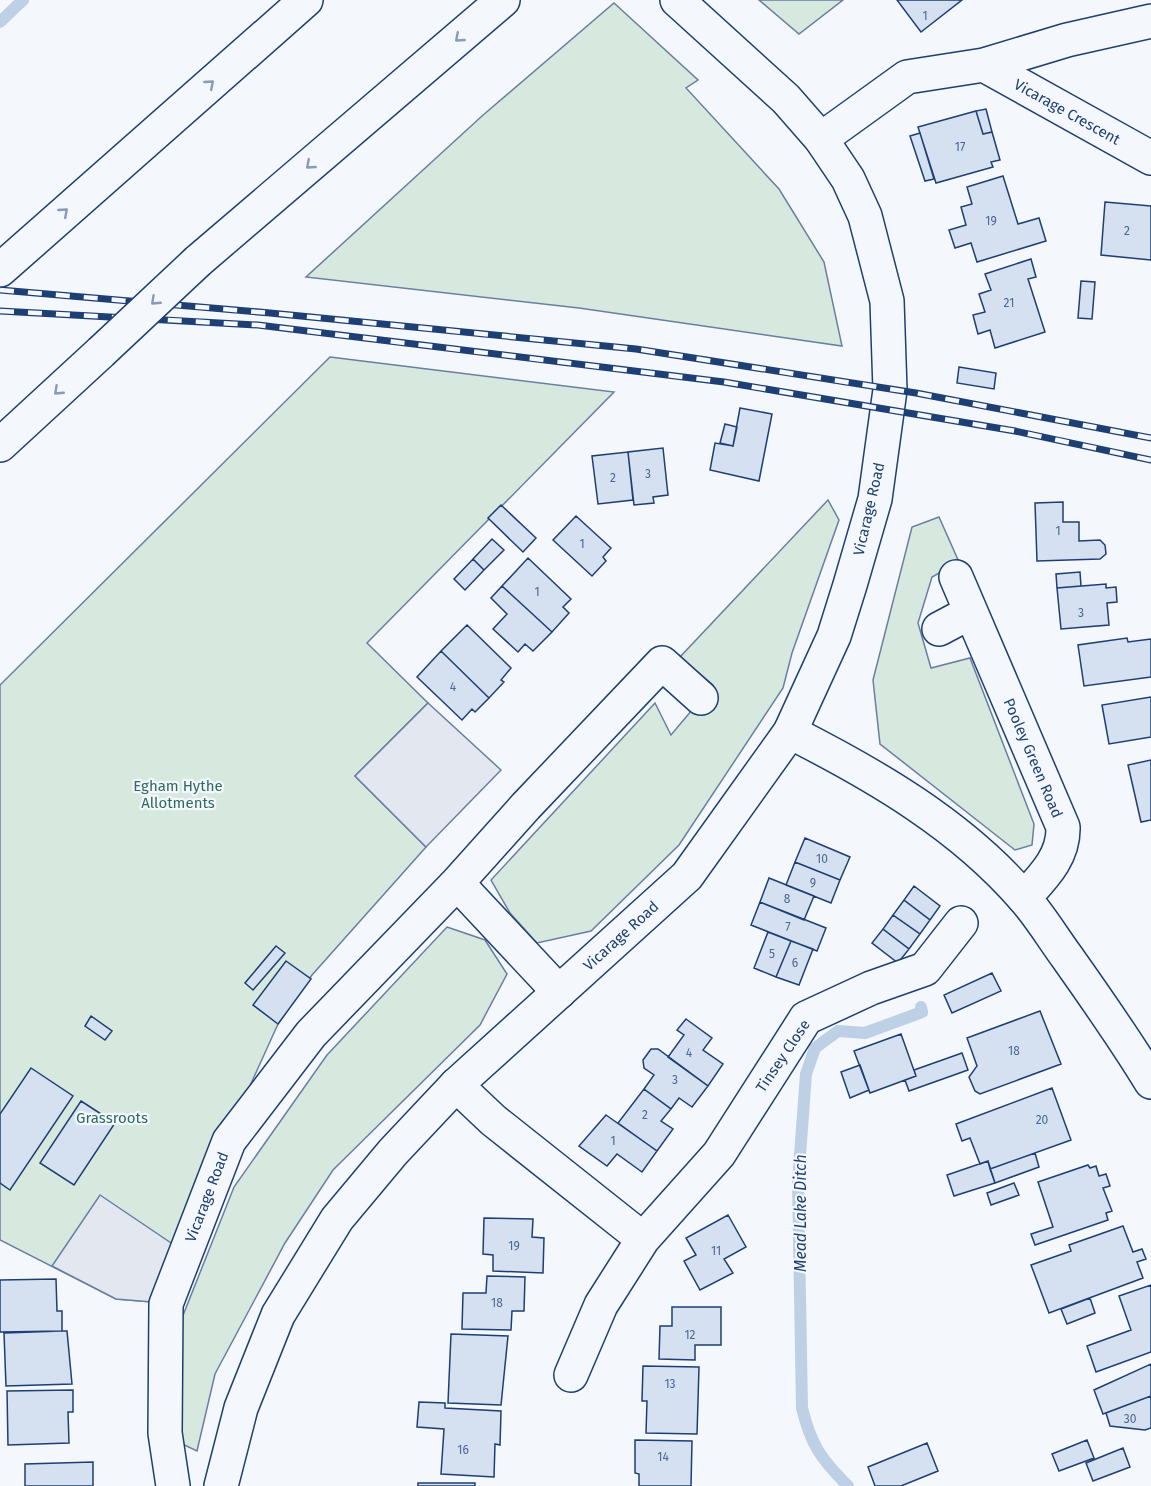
<svg xmlns="http://www.w3.org/2000/svg" width="1151" height="1486" font-family="'Fira Sans',sans-serif">
<style>
.green{fill:#d7e8df;stroke:#687fa3;stroke-width:1.5}
.parking{fill:#e3e8f0;stroke:#687fa3;stroke-width:1.5}
.lines{fill:none;stroke-linecap:round;stroke-linejoin:round}
.stream{stroke:#bed0e5;stroke-width:12}
.building{fill:#d5e0f0;stroke:#1d3f73;stroke-width:1.5}
.minor-casing{stroke:#1d3f73;stroke-width:36}
.tertiary-casing{stroke:#1d3f73;stroke-width:36}
.secondary-casing{stroke:#1d3f73;stroke-width:36}
.motorway-casing{stroke:#1d3f73;stroke-width:36}
.minor{stroke:#f4f7fb;stroke-width:33}
.tertiary{stroke:#f4f7fb;stroke-width:33}
.secondary{stroke:#f4f7fb;stroke-width:33}
.motorway{stroke:#f4f7fb;stroke-width:33}
.rail-casing{stroke:#1d3f73;stroke-width:7}
.rail{stroke:#f4f7fb;stroke-width:4.5;stroke-dasharray:14;stroke-linecap:butt}
.motorway-bridge-casing{stroke:#1d3f73;stroke-width:36;stroke-linecap:butt}
.motorway-bridge{stroke:#f4f7fb;stroke-width:33}
.oneway{stroke:#889bb7}
.labels{text-anchor:middle;dominant-baseline:central;stroke-width:4.5;stroke-linejoin:round;paint-order:stroke}
.number-label{font-size:12px;fill:#4b6792}
.street-label{font-size:15px;fill:#1d3f73;stroke:#f4f7fb}
.park-label{font-size:15px;fill:#2c6c60;stroke:#f4f7fb}
.water-label{font-size:16px;font-style:italic;fill:#1d3f73;stroke:#f4f7fb}
</style>
<rect width="100%" height="100%" fill="#f4f7fb"/>
<path class="green" d="M759,0H843L799,34Z
M614,3L698,80L686,88L779,189L824,262L842,346L579,308L306,277L482,116Z
M330,357L614,392L367,643L428,703L355,776L426,847L312,975L278,1024L152,1302L116,1299L0,1240V685Z
M828,500L839,520L792,653L783,688L679,845L591,931L537,943L510,913L491,880L655,703L671,735L713,685L680,657Z
M939,517L959,562L932,577L918,623L931,668L970,658L1034,824L1032,845L1015,850L880,744L873,680L912,527Z
M447,927L485,940L507,974L480,1025L333,1170L285,1243L215,1374L197,1451L178,1442L180,1323L234,1187L327,1055Z"/>
<path class="parking" d="M428,703L501,770L426,847L355,776Z
M100,1195L177,1247L152,1302L116,1299L52,1266Z"/>
<g class="lines">
<path class="stream" d="M0,22L23,0
M848,1486C821,1459 811,1445 802,1408L798,1182L806,1074L815,1048L838,1031L865,1033L922,1012L921,1007"/>
</g>
<path class="building" d="M897,0H962L921,32Z
M986,109L992,132L983,134L976,111Z
M976,111L983,134L992,132L1000,160L991,162L993,167L936,183L918,127Z
M920,133L934,179L925,181L910,136Z
M1003,176L1018,224L1039,218L1046,241L977,262L971,243L955,248L949,230L966,225L961,207L972,204L967,187Z
M1105,202L1151,206V260L1101,255Z
M1031,259L1036,277L1028,279L1045,332L995,348L990,330L978,334L973,315L985,312L979,294L991,290L985,274Z
M1081,281L1095,282L1092,319L1078,318Z
M959,367L996,373L994,389L957,383Z
M740,408L772,414L759,481L710,470L715,443L733,446Z
M725,424L737,427L733,446L720,443Z
M663,448L668,495L653,497L654,503L634,505L628,452Z
M628,452L633,500L598,504L592,456Z
M1063,502V522H1079V541L1100,540L1105,545L1106,554L1100,559L1037,561L1035,503Z
M501,505L536,538L523,552L488,518Z
M576,516L611,548L603,557L606,561L592,576L553,540Z
M492,539L504,550L484,570L473,559Z
M528,558L571,599L563,607L569,613L552,632L502,586Z
M473,559L484,570L465,590L454,579Z
M1080,572L1081,586L1057,588L1056,574Z
M1106,584V588L1116,587L1117,602L1107,603L1109,625L1061,629L1057,588Z
M502,586L552,632L533,651L525,644L518,652L493,629L507,614L491,598Z
M467,625L511,668L501,680L504,682L489,698L441,651Z
M1127,638L1128,642L1151,639V677L1084,686L1078,645Z
M441,651L489,698L475,712L472,709L462,720L417,677Z
M1151,697V737L1109,744L1102,705Z
M1151,760V820L1141,822L1128,765Z
M805,838L850,857L840,880L795,862Z
M795,862L840,880L831,903L786,885Z
M769,878L814,896L804,920L760,902Z
M914,886L940,906L930,920L904,900Z
M904,900L930,920L920,934L893,915Z
M760,902L826,928L817,951L751,925Z
M893,915L920,934L909,949L883,929Z
M883,929L909,949L898,963L872,943Z
M768,932L791,941L776,977L754,968Z
M791,941L813,949L799,985L776,977Z
M276,946L285,953L253,990L245,983Z
M286,961L311,979L278,1024L253,1005Z
M992,973L1001,991L952,1013L944,995Z
M1040,1011L1061,1064L980,1094L975,1091L969,1077L977,1066L967,1038Z
M91,1016L112,1031L105,1040L85,1026Z
M686,1019L712,1038L703,1050L723,1064L708,1086L668,1057L684,1035L677,1030Z
M901,1034L916,1076L870,1093L854,1051Z
M651,1049H658L708,1086L692,1107L679,1098L671,1109L644,1089L654,1075L644,1068L643,1060Z
M962,1053L968,1070L909,1091L905,1080L916,1076L914,1070Z
M860,1065L869,1090L850,1098L841,1072Z
M31,1068L73,1096L10,1190L0,1183V1114Z
M1052,1088L1071,1140L990,1169L988,1161L980,1164L970,1138L962,1141L956,1124Z
M644,1089L671,1109L661,1121L673,1129L657,1151L618,1123Z
M81,1101L115,1123L74,1185L40,1163Z
M606,1115L657,1151L642,1172L617,1154L607,1166L579,1146Z
M1035,1153L1039,1167L995,1183L990,1169Z
M988,1161L995,1183L954,1196L947,1175Z
M1088,1165L1090,1168L1096,1166L1099,1176L1106,1174L1110,1186L1103,1188L1112,1211L1106,1213L1108,1220L1035,1245L1031,1234L1053,1227L1038,1182Z
M1014,1183L1019,1195L991,1205L987,1193Z
M728,1215L746,1247L724,1259L733,1273L700,1290L684,1261L696,1255L686,1238Z
M484,1218L533,1219L532,1237L544,1238L543,1273L493,1271V1255L483,1254Z
M1123,1226L1133,1252L1142,1249L1146,1259L1137,1262L1143,1278L1049,1313L1031,1265L1071,1251L1069,1245Z
M487,1276L525,1277L524,1311H512L511,1330L462,1329L463,1293H486Z
M56,1279L57,1311H62V1331L0,1332V1280Z
M1151,1285V1352L1096,1372L1087,1346L1131,1330L1119,1296Z
M1090,1298L1095,1313L1067,1324L1061,1309Z
M672,1307H721V1345H695V1360L659,1359L660,1326H672Z
M62,1331H67L72,1384L6,1386L4,1333Z
M451,1334L508,1336L501,1405L448,1403Z
M1151,1364V1396L1103,1414L1094,1390Z
M643,1366L699,1367L697,1434L646,1433L647,1401H642Z
M73,1390V1412H68L69,1443L8,1445L7,1391Z
M1151,1396V1428L1145,1430L1110,1426L1106,1413Z
M419,1402L445,1403V1408L501,1411L500,1445L495,1444L494,1477L441,1474L444,1429L417,1427Z
M635,1440L692,1441L691,1486H639V1474L635,1473Z
M1087,1440L1094,1458L1059,1471L1052,1454Z
M927,1443L938,1471L901,1486H875L868,1467Z
M1123,1448L1130,1467L1093,1481L1086,1463Z
M93,1462V1486H25V1464Z
M418,1483H475V1486H418Z"/>
<g class="lines">
<g class="minor-casing">
<path id="minor" d="M984,65L1151,158
M821,139L907,77L984,65L1067,40L1151,21
M956,577L1063,827C1064,857 1043,877 1024,898
M939,629L971,612
M457,883L559,992
M456,1085L493,1120L643,1239L719,1154L806,1018L871,988L925,969L961,923
M571,1375L601,1305L643,1239
M173,1486L165,1433L166,1304L229,1141L311,1034L457,883L526,806L662,663L701,698"/>
</g>
<g class="tertiary-casing">
<path id="tertiary" d="M790,732C875,775 961,825 1024,898C1040,916 1053,938 1067,957C1096,998 1125,1039 1151,1082"/>
</g>
<g class="secondary-casing">
<path id="secondary" d="M221,1486L241,1408L278,1315L337,1219L393,1152L456,1085L687,876L790,732L834,636L850,585L875,499L890,390L887,301L865,216L848,179L821,139L786,99L677,0"/>
</g>
<g class="motorway-casing">
<path id="motorway" d="M198,261L503,0
M0,270L306,0
M0,445L101,352"/>
</g>
<use href="#minor" class="minor"/>
<use href="#tertiary" class="tertiary"/>
<use href="#secondary" class="secondary"/>
<use href="#motorway" class="motorway"/>
<g class="rail-casing">
<path id="rail" d="M0,290L270,313L636,349L916,393L1151,438
M0,311L258,325L724,382L1015,431L1151,460"/>
</g>
<use href="#rail" class="rail"/>
<g class="motorway-bridge-casing">
<path id="motorway-bridge" d="M101,352L198,261"/>
</g>
<use href="#motorway-bridge" class="motorway-bridge"/>
</g>
<defs><path id="oneway-chevron" d="M-2-3.5L2.5 0L-2 3.5" fill="none" stroke-width="1.6" stroke-linecap="round" stroke-linejoin="round" transform="scale(1.5)"/></defs>
<g class="oneway">
<use href="#oneway-chevron" transform="translate(459 38) rotate(139)"/>
<use href="#oneway-chevron" transform="translate(210 84) rotate(-41)"/>
<use href="#oneway-chevron" transform="translate(310 165) rotate(139)"/>
<use href="#oneway-chevron" transform="translate(64 212) rotate(-41)"/>
<use href="#oneway-chevron" transform="translate(155 301) rotate(137)"/>
<use href="#oneway-chevron" transform="translate(58 391) rotate(137)"/>
</g>
<g class="labels">
<g class="number-label">
<text x="925" y="16">1</text>
<text x="960" y="147">17</text>
<text x="991" y="221">19</text>
<text x="1127" y="231">2</text>
<text x="1009" y="303">21</text>
<text x="648" y="474">3</text>
<text x="613" y="478">2</text>
<text x="1058" y="531">1</text>
<text x="582" y="544">1</text>
<text x="537" y="592">1</text>
<text x="1081" y="613">3</text>
<text x="453" y="687">4</text>
<text x="822" y="859">10</text>
<text x="813" y="883">9</text>
<text x="787" y="899">8</text>
<text x="788" y="927">7</text>
<text x="772" y="954">5</text>
<text x="795" y="963">6</text>
<text x="1014" y="1051">18</text>
<text x="689" y="1053">4</text>
<text x="675" y="1080">3</text>
<text x="645" y="1115">2</text>
<text x="1042" y="1120">20</text>
<text x="613" y="1141">1</text>
<text x="514" y="1246">19</text>
<text x="716" y="1251">11</text>
<text x="497" y="1303">18</text>
<text x="690" y="1335">12</text>
<text x="670" y="1384">13</text>
<text x="1130" y="1419">30</text>
<text x="463" y="1450">16</text>
<text x="663" y="1457">14</text>
</g>
<g class="street-label">
<text transform="translate(1067 112) rotate(29)">Vicarage Crescent</text>
<text transform="translate(869 509) rotate(-77)">Vicarage Road</text>
<text transform="translate(1033 758) rotate(67)">Pooley Green Road</text>
<text transform="translate(621 936) rotate(-42)">Vicarage Road</text>
<text transform="translate(783 1056) rotate(-56)">Tinsey Close</text>
<text transform="translate(207 1197) rotate(-69)">Vicarage Road</text>
</g>
<g class="park-label">
<text x="178" y="786">Egham Hythe<tspan x="178" dy="17">Allotments</tspan></text>
<text x="112" y="1118">Grassroots</text>
</g>
<g class="water-label">
<text transform="translate(800 1213) rotate(-90)">Mead Lake Ditch</text>
</g>
</g>
</svg>
